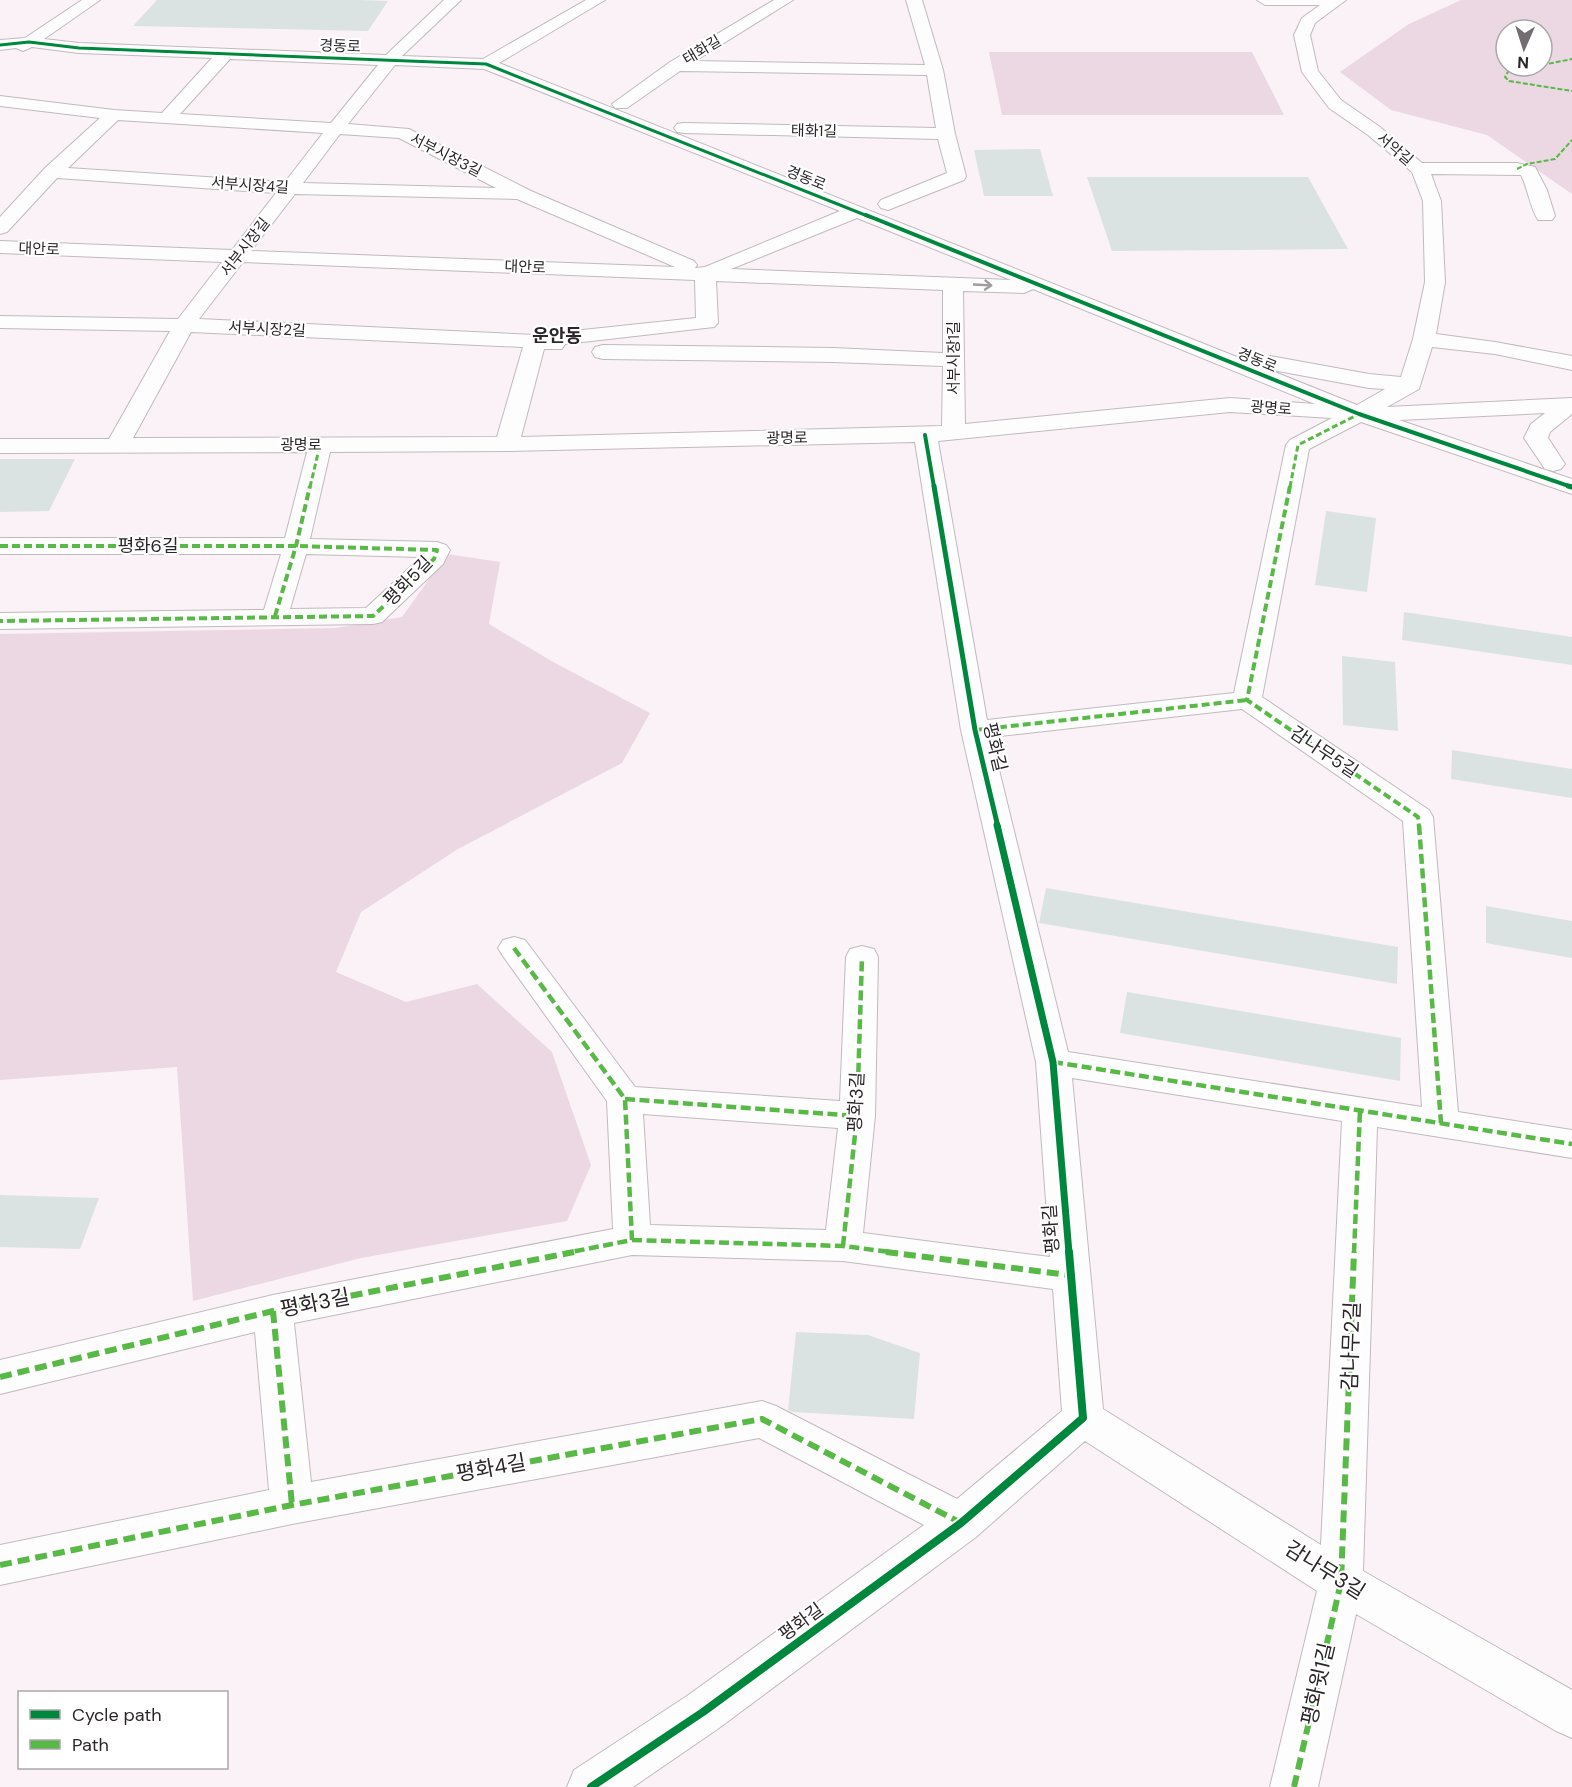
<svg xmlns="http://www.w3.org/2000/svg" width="1572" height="1787" font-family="'DM Sans','Noto Sans KR',sans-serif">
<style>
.green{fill:#ebd8e2;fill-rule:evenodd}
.building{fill:#dbe3e2}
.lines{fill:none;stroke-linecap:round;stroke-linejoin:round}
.minor-casing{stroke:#c0babd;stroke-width:2}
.minor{fill:#fefdfe;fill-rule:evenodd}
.quiet-far4{stroke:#58b947;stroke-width:2;stroke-dasharray:5 2;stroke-linecap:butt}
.quiet-far3{stroke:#58b947;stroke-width:3;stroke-dasharray:6 3;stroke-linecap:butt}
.quiet-far2{stroke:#58b947;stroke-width:4;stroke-dasharray:8 4;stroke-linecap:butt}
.quiet-far1{stroke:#58b947;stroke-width:4.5;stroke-dasharray:10 4.5;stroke-linecap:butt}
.quiet{stroke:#58b947;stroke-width:6;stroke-dasharray:12 6;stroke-linecap:butt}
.cycleway-far4-casing{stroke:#fff;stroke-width:5}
.cycleway-far3-casing{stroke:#fff;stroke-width:6}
.cycleway-far2-casing{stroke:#fff;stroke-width:8}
.cycleway-far1-casing{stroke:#fff;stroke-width:10}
.cycleway-casing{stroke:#fff;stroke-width:12}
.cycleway-far4{stroke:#00873e;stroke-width:3}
.cycleway-far3{stroke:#00873e;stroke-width:4}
.cycleway-far2{stroke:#00873e;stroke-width:5}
.cycleway-far1{stroke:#00873e;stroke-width:7}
.cycleway{stroke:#00873e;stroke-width:8}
.oneway{stroke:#9f9c9e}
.labels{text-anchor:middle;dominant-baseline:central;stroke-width:4.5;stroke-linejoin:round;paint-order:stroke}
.far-street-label{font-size:15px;fill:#2b2629;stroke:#fff}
.far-quarter-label{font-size:18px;font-weight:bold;fill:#2b2629;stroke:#fff}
.street-label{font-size:18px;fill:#2b2629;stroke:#fff}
.near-street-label{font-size:21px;fill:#2b2629;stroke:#fff}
</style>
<rect width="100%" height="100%" fill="#faf2f6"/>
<path class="green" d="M1461,0H1572V194L1487,135L1391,110L1340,72L1409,24ZM1506,30H1542V66H1506Z
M989,52H1252L1284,115H1002Z
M447,554L500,562L489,624L555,663L650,713L622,763L458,849L361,912L336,972L406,1002L477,984L552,1052L591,1165L567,1221L361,1258L193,1301L177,1067L0,1080V634L336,628L402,617Z"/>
<path class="building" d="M157,0H361L388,1L368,31L133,26Z
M1040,149L1053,196H984L974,150Z
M1087,177H1308L1348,249L1112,251Z
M0,459H75L49,511L0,512Z
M1326,511L1376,518L1367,592L1315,585Z
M1404,612L1572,637V665L1402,640Z
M1342,656L1395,662L1398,731L1343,725Z
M1452,750L1572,769V798L1451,779Z
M1046,888L1398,947L1397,984L1039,923Z
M1486,906L1572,921V958L1486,943Z
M1127,992L1401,1038L1400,1081L1120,1033Z
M0,1195L99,1198L80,1249L0,1247Z
M796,1332L868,1335L920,1353L914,1419L793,1412L788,1410Z"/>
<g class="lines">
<g class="minor-casing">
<path id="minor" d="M82,0H100L44,39L79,43L386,55L444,0H461L402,56L483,59L586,0H605L499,63L1262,367L1259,363L1262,358L1270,356L1369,374L1401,377L1413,339L1425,282L1423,201L1412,172L1368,135L1329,108L1302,72L1294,35L1302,18L1320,5H1265L1257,0H1346L1315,23L1310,35L1318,71L1341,100L1380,127L1422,163H1517L1535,167L1547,190L1555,216L1552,220H1538C1530,207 1528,189 1521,175L1431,174L1441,201L1445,282L1436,334L1495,342L1572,356V370L1495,354L1432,347L1419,389L1387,407L1572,398V414L1550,432L1548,438L1565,464L1561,469L1553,471L1545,469L1524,438L1531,424L1545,413L1399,420L1572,479V494L1361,422L1309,449L1262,697L1429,810L1433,817L1458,1112L1572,1130V1158L1377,1127L1363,1571L1572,1690V1738L1556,1731L1356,1614L1318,1787H1270L1317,1591L1085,1441L976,1537L719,1728L633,1787H567L574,1770L687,1696L924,1525L759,1438L292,1524L0,1585V1545L269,1490L255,1332L0,1394V1360L273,1295L613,1229L607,1101L503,956L498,948L503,940L514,937L525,940L635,1087L840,1101L846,957L850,949L862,946L874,949L878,957L875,1116L863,1233L1050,1257L1036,1062L961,730L915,442L507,451L330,452L310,539L437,542L446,545L450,550L443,564L382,622L373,624L0,629V613L264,610L281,554H0V538H285L307,452L0,453V439H109L170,331L0,328V316L178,319L222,262L0,253V241L232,250L276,193L57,178L7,232L0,234V217L45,168L100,118L0,106V96L114,110L162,113L212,58L79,53L32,47L23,51L16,48L0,50V40L25,38ZM230,59L378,65L331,123L180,114ZM395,65L484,69L840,211L705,267L695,268L697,265L694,261L531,191L409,129L348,124ZM118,120L323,133L285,182L68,168ZM340,134L399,138L496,188L303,183ZM295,194L517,199L675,267L251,251ZM857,218L1011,280L731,269ZM243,262L695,280L696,318L535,335L199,319ZM716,281L943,290V353L833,348L603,345L595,347L592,352L595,357L603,359L833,362L943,366L942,426L521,437L544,349H562L565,344L714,327L718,323ZM1033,289L1315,404L1230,398L965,424L963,291L1024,293ZM191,332L523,347L497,437L133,438ZM1267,369L1369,388L1385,389L1357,405ZM1230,412L1332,418L1290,440L1286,445L1234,693L987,720L938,441ZM306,554L421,557L366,608L290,609ZM1242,709L1403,821L1422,1107L1068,1052L991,737ZM1072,1078L1342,1121L1321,1545L1103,1409ZM643,1114L838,1128L826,1230L650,1225ZM632,1255L843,1261L1053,1289L1062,1411L957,1499L776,1406L762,1401L311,1482L294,1323Z
M774,0H793L695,61L925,65L906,0H922L943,70L955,134L966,176L964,180L888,210L881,208L878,204L881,200L947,173L938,139L683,133L677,132L674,128L677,124L683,123L936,128L927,75L680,71L627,108H615L612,104L670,62Z"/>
</g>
<use href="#minor" class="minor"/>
<path class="quiet-far4" d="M1542,65L1572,59
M1537,66L1509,70L1505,77L1509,81L1572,91
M1517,169L1527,164L1555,159L1572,140"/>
<path class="quiet-far3" d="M310,487L320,445
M1290,487L1298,445L1359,414"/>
<path class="quiet-far2" d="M1290,486L1247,700L1418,817L1419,827
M0,546H296L437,550L434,559L373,616L0,621
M275,616L296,546L310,486
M975,730L1247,700"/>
<path class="quiet-far1" d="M1419,825L1441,1123
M514,948L625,1099L632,1240L566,1253
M1053,1062L1572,1144
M625,1099L857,1116
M632,1240L843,1246L898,1253
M843,1246L857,1116L862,957
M1354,1253L1360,1110"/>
<path class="quiet" d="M886,1252L1069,1275
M273,1311L292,1505
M0,1377L273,1311L574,1252
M0,1565L292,1505L762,1419L961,1523
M1294,1787L1341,1582L1354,1252"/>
<g class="cycleway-far4-casing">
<path id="cycleway-far4" d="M0,45L29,42L79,48L486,64L870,217"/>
</g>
<g class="cycleway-far3-casing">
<path id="cycleway-far3" d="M866,215L1359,414L1572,487
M925,435L934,487"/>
</g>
<g class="cycleway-far2-casing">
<path id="cycleway-far2" d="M934,486L975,730L998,827
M1568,486L1572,487"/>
</g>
<g class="cycleway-far1-casing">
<path id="cycleway-far1" d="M997,825L1053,1062L1069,1253"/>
</g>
<g class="cycleway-casing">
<path id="cycleway" d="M591,1787L703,1712L961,1523L1083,1418L1069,1252"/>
</g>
<use href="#cycleway-far4" class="cycleway-far4"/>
<use href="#cycleway-far3" class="cycleway-far3"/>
<use href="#cycleway-far2" class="cycleway-far2"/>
<use href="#cycleway-far1" class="cycleway-far1"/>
<use href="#cycleway" class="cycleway"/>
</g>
<defs><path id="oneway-shaft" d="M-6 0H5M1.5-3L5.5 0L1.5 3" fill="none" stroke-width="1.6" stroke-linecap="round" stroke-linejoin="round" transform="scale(1.5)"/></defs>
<use class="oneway" href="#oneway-shaft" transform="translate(983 285) rotate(3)"/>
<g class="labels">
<g class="far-street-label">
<text transform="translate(340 46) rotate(2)">경동로</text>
<text transform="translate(702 50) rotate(-31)">태화길</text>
<text transform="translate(814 131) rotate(1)">태화1길</text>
<text transform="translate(1395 149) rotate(40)">서악길</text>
<text transform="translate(446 155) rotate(27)">서부시장3길</text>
<text transform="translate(806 178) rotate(22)">경동로</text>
<text transform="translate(250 185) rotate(4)">서부시장4길</text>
<text transform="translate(245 247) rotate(-52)">서부시장길</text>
<text transform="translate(39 249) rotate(2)">대안로</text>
<text transform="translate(525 267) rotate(2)">대안로</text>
<text transform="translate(267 329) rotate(3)">서부시장2길</text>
<text transform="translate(954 358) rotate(-90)">서부시장1길</text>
<text transform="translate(1257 360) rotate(22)">경동로</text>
<text transform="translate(1271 408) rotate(4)">광명로</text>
<text transform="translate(787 438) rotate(-1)">광명로</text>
<text x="301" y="445">광명로</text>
</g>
<g class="far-quarter-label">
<text x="557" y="336">운안동</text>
</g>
<g class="street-label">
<text x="148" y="546">평화6길</text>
<text transform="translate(408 581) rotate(-46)">평화5길</text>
<text transform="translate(995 747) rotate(77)">평화길</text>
<text transform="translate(1324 752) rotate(34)">감나무5길</text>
<text transform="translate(856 1102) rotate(-87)">평화3길</text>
<text transform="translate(1051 1229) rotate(-94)">평화길</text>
<text transform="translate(801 1622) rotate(-36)">평화길</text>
</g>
<g class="near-street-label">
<text transform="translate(315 1303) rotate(-11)">평화3길</text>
<text transform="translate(1351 1346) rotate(-88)">감나무2길</text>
<text transform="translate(491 1468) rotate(-10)">평화4길</text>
<text transform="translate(1325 1570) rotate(32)">감나무3길</text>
<text transform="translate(1318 1684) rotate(-77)">평화윗1길</text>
</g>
</g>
<rect x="18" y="1691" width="210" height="78" fill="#ffffff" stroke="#aaa8a9" stroke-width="1.5"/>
<rect x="30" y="1710" width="30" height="9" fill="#00873e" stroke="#aaa8a9" stroke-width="1.5"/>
<text x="72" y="1721" font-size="18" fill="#2b2629">Cycle path</text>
<rect x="30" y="1740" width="30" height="9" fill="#58b947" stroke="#aaa8a9" stroke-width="1.5"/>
<text x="72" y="1751" font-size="18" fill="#2b2629">Path</text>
<g transform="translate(1524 48) rotate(183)"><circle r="28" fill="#ffffff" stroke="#aaa8a9" stroke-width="1.5"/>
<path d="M0-4.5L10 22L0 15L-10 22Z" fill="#736d71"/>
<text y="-9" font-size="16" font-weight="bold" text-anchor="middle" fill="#2b2629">N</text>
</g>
</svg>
